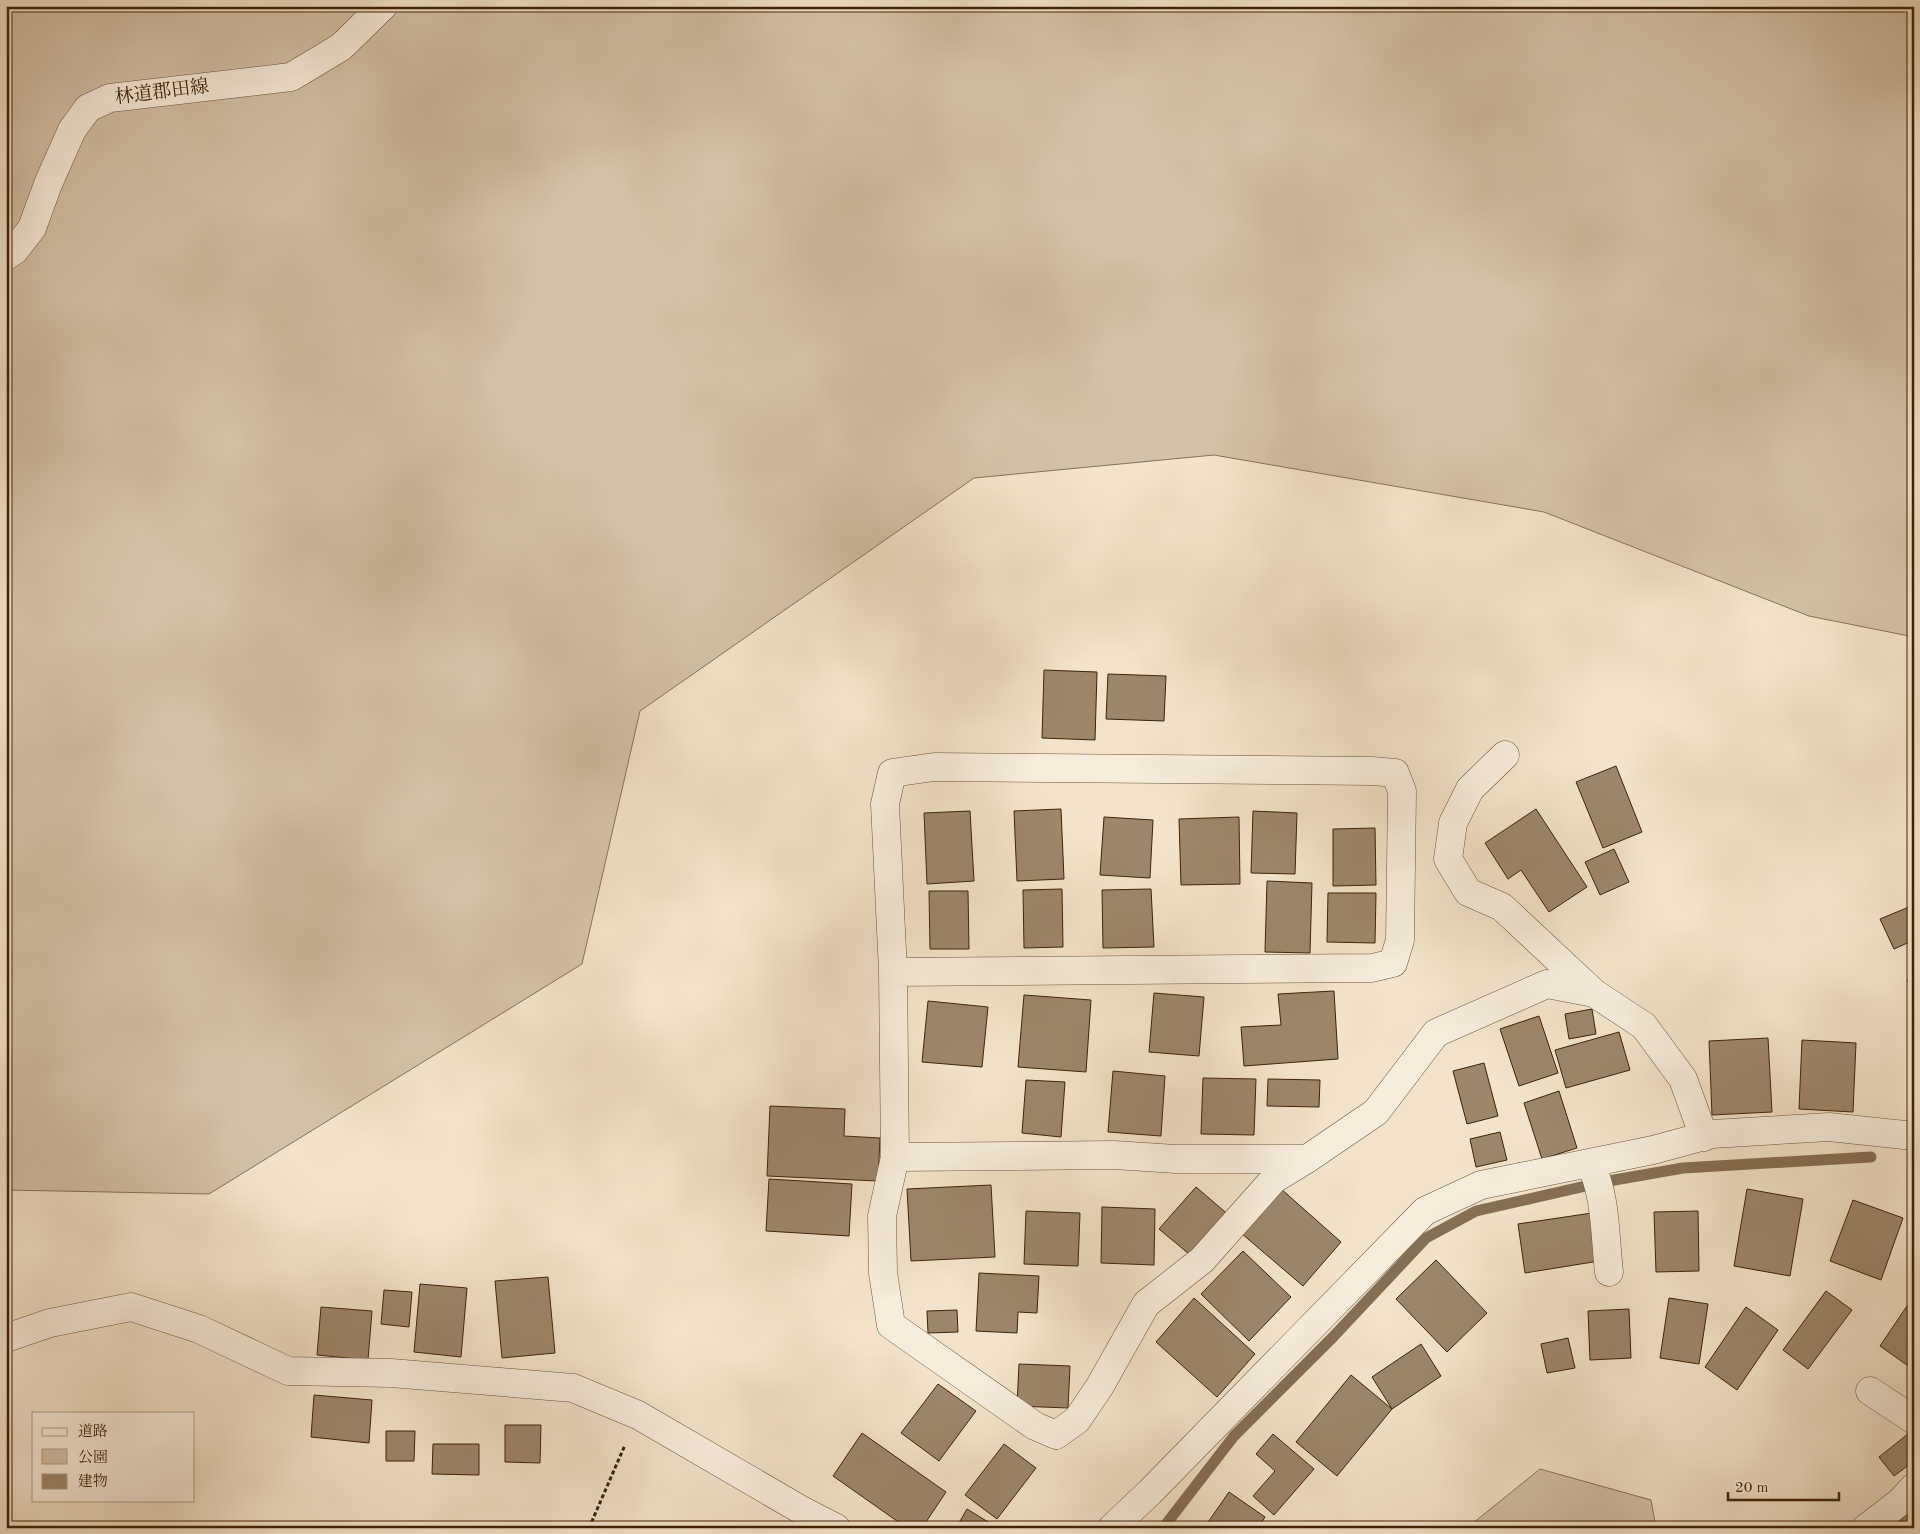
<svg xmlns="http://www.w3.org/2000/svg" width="1920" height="1534" font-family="'Old Standard TT','Noto Serif JP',serif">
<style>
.green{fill:#d3c2a9;stroke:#887257}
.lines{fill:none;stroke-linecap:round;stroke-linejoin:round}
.stream{stroke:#856f53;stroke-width:11}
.building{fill:#9c876b;stroke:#3e2305}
.minor-casing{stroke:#6b5336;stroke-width:29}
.path{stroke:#3e2305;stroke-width:3;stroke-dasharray:4 2.5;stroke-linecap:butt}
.minor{stroke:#f7eddd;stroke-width:28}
.labels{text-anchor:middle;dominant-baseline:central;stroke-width:4;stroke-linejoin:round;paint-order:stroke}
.street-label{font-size:19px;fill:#3e2305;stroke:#f7eddd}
</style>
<rect width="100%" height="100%" fill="#f2e3ca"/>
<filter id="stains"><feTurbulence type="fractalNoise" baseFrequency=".004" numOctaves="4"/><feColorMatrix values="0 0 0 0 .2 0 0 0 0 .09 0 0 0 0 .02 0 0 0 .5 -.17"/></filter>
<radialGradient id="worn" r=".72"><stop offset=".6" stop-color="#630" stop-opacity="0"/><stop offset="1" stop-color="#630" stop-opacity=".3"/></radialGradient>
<path class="green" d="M6,6H1914V637L1809,616L1544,512L1214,455L974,478L640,711L582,964L209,1194L6,1190Z
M1540,1469L1651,1500L1656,1528H1467Z"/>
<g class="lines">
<path class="stream" d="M1163,1528L1234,1436L1333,1337L1426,1238L1476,1211L1603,1182L1683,1168L1871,1157"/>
</g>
<path class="building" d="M1044,670L1097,672L1095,740L1042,738Z
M1108,674L1166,676L1164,721L1106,719Z
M1616,766L1642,832L1603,848L1576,782Z
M1061,809L1064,879L1017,881L1014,811Z
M1536,809L1587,887L1549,912L1521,870L1508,879L1485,843Z
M970,811L974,881L927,884L924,813Z
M1253,811L1297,813L1295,874L1251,873Z
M1104,817L1153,820L1150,878L1100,875Z
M1239,817L1240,884L1181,885L1179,819Z
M1375,828L1376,885L1333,886V829Z
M1614,849L1629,882L1600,895L1585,862Z
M1267,881L1312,883L1310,953L1265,952Z
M1062,889L1063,947L1024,948L1023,890Z
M1151,889L1154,947L1103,948L1102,890Z
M929,891H968L969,949H930Z
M1328,893H1376L1375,943L1327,942Z
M1909,907L1914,918V940L1894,949L1880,919Z
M1914,977V994L1907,980Z
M1334,991L1338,1059L1244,1066L1241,1027L1281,1025L1278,994Z
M1154,993L1204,997L1199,1056L1149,1052Z
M1024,995L1091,1000L1086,1072L1018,1067Z
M928,1001L988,1007L982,1067L922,1062Z
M1592,1009L1596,1034L1569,1039L1565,1014Z
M1539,1016L1558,1073L1519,1086L1500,1029Z
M1619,1032L1630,1070L1566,1088L1555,1050Z
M1768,1038L1772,1112L1712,1115L1709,1041Z
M1802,1040L1856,1043L1853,1112L1799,1109Z
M1484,1063L1498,1116L1467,1124L1453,1071Z
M1113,1071L1165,1076L1161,1136L1108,1132Z
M1203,1078L1256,1079L1254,1135L1201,1134Z
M1268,1079L1320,1080L1319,1107L1267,1106Z
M1026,1080L1065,1082L1061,1137L1022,1133Z
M1559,1091L1577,1148L1542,1159L1524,1103Z
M770,1106L845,1109L844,1136L880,1138L878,1181L767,1176Z
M1500,1132L1507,1160L1476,1167L1470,1139Z
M769,1179L852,1184L849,1236L766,1231Z
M991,1185L995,1257L911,1261L907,1189Z
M1196,1187L1231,1217L1195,1259L1159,1229Z
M1280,1188L1341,1242L1303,1286L1241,1233Z
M1747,1189L1803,1199L1790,1276L1734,1266Z
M1853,1200L1903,1218L1881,1280L1830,1261Z
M1102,1207L1155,1209L1154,1265L1101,1263Z
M1026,1211L1080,1213L1078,1266L1024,1264Z
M1698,1211L1699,1271L1656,1272L1654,1212Z
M1592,1213L1599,1261L1525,1273L1518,1224Z
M1243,1251L1291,1297L1249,1341L1201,1294Z
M1436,1260L1487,1313L1447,1352L1396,1299Z
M979,1273L1039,1276L1037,1313L1018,1312L1017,1333L976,1331Z
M548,1277L555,1353L502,1358L495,1281Z
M420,1284L467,1288L461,1357L414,1352Z
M384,1290L412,1292L409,1327L381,1324Z
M1826,1291L1852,1310L1808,1369L1783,1350Z
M1194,1298L1255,1354L1217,1397L1156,1342Z
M1669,1298L1708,1304L1699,1364L1660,1358Z
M1907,1306L1914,1311V1370L1880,1346Z
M321,1307L372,1311L368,1360L317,1355Z
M1746,1307L1778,1330L1737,1390L1705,1367Z
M1629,1309L1631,1358L1590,1360L1588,1311Z
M957,1310L958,1332L928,1333L927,1311Z
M1568,1338L1575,1368L1547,1373L1541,1344Z
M1421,1344L1441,1376L1392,1409L1372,1377Z
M1019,1364L1070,1366L1068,1408L1017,1406Z
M1351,1375L1392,1409L1337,1476L1296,1442Z
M938,1384L976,1411L939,1461L901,1433Z
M314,1395L372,1400L369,1443L311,1437Z
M505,1425H541L540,1463L505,1462Z
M386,1431H415L414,1461H386Z
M862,1433L946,1492L922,1528H907L833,1476Z
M1273,1434L1314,1469L1274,1515L1253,1496L1275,1471L1256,1454Z
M1908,1434L1914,1442V1461L1894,1476L1879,1457Z
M433,1444H479V1475L432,1474Z
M1004,1444L1036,1468L997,1519L965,1495Z
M1229,1492L1265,1517L1258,1528H1204Z
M1914,1506V1528H1894Z
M967,1509L998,1528H956Z"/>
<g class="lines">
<g class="minor-casing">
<path id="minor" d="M6,256L15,250L32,228L48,184L72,130L88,108L110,98L291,77L341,47L383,6
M1505,755L1470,789L1453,823L1448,859L1468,892L1502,907L1594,993
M893,972L1372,968L1393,963L1400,940L1402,791L1395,773L1372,771L934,767L892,773L885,804L893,972L895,1157L882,1216L883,1273L891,1325L1035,1426L1056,1435L1077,1420L1100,1386L1146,1304L1202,1260L1274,1179L1307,1159L1376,1112L1436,1033L1547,984L1594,993L1644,1026L1683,1079L1704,1137
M895,1157L1114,1155L1176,1159H1307
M1590,1164C1606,1192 1605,1239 1609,1272
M6,1338L50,1323L131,1307L199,1329L288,1371L391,1373L573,1388L638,1415L803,1511L836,1528
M1870,1391L1914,1420
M1112,1528L1150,1492L1425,1211L1481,1185L1653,1150L1712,1134L1829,1127L1914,1136
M1866,1528L1900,1502L1914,1487"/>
</g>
<path class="path" d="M589,1528L625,1445"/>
<use href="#minor" class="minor"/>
</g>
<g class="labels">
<g class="street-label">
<text transform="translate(162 93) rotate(-7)">林道郡田線</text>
</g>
</g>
<rect width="1920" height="1534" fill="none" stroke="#f2e3ca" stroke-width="25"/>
<rect x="8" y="8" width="1905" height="1519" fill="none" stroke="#3e2305" stroke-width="2.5"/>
<rect x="12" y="12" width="1895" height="1509" fill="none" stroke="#3e2305"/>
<rect x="32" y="1412" width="162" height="90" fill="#f7eddd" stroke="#ad9c87"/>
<rect x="42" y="1428" width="25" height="8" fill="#f7eddd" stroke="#ad9c87"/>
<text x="78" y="1436" font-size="15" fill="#3e2305">道路</text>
<rect x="42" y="1449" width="25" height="15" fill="#d3c2a9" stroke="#ad9c87"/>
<text x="78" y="1462" font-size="15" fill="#3e2305">公園</text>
<rect x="42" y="1474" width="25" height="15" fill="#9c876b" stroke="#ad9c87"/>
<text x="78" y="1486" font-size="15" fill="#3e2305">建物</text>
<path d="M1728 1492v8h111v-8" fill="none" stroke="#3e2305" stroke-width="2.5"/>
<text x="1735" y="1492" font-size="15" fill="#3e2305" stroke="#f7eddd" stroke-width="4" paint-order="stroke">20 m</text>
<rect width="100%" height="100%" filter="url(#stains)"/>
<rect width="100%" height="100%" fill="url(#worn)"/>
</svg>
